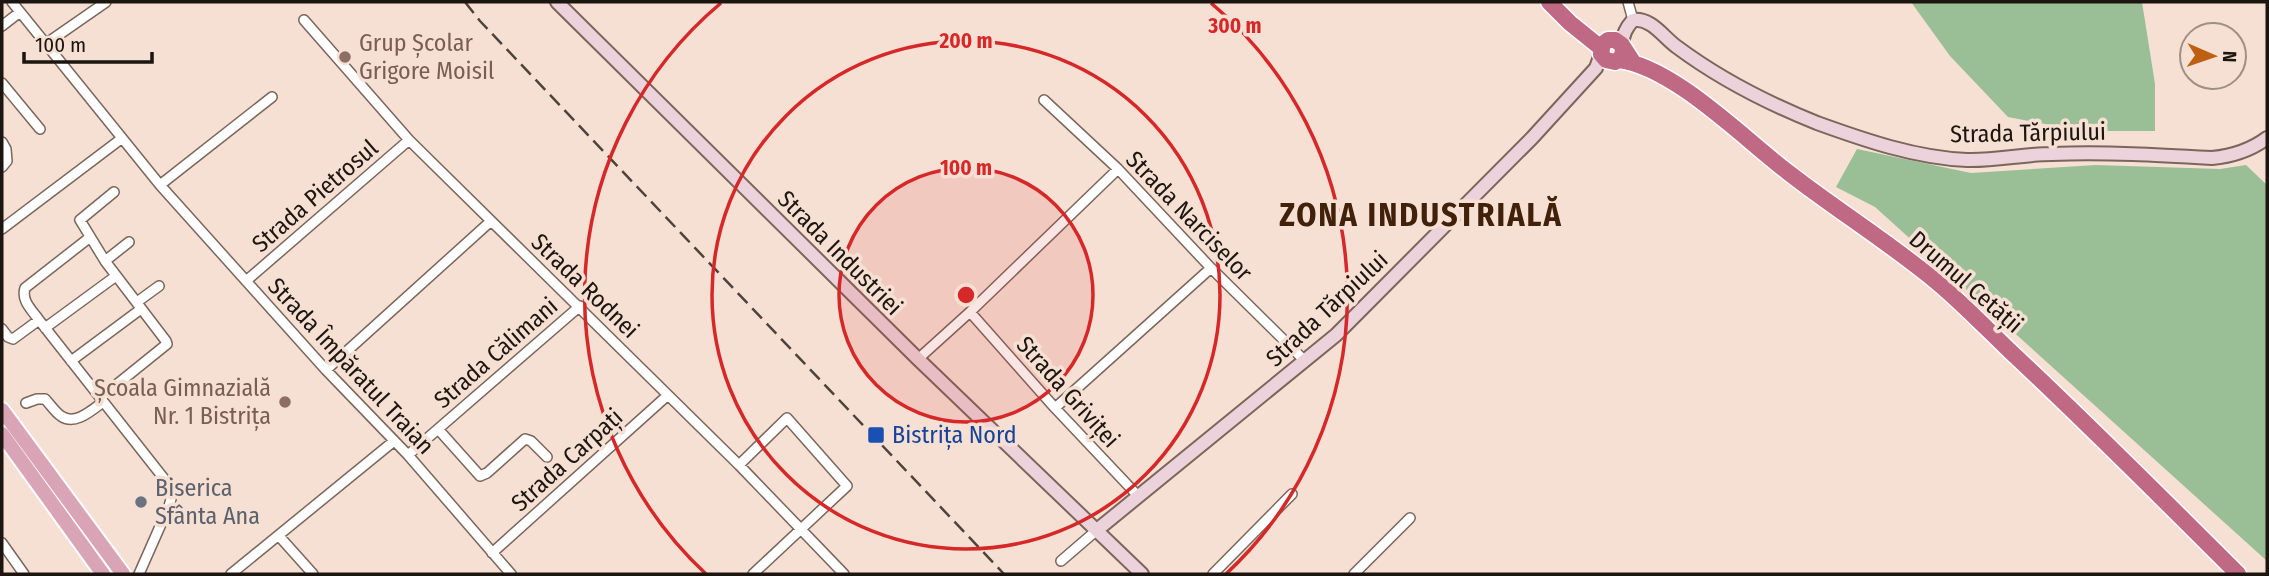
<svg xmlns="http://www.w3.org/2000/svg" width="2269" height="576" font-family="'Fira Sans Condensed',sans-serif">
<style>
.green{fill:#9abf96}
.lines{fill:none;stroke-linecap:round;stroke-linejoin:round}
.street-casing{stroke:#7a665b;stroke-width:12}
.secondary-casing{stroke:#7a665b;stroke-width:16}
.primary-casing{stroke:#fff;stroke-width:18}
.highway-casing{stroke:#fff;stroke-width:19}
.street{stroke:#fff;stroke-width:9}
.secondary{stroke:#ecd2da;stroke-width:12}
.primary{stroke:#d9a5b6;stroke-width:14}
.highway{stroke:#bf6985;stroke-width:16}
.rail{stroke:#4d433c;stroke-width:2.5;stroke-dasharray:14 7;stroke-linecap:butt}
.ring{fill:none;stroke:#d62828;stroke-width:3.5}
.education-dot{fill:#8d6e63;stroke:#f6e0d3;stroke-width:2.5}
.transit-dot{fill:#1a4fb4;stroke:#f6e0d3;stroke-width:2.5}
.worship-dot{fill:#6b7280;stroke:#f6e0d3;stroke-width:2.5}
.labels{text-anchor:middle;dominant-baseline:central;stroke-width:7;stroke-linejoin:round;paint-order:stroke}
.education-label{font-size:24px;fill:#785e54;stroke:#f6e0d3;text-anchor:start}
.street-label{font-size:24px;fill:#1c1510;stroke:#f6e0d3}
.transit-label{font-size:24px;fill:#164399;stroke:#f6e0d3;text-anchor:start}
.worship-label{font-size:24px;fill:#5b616d;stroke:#f6e0d3;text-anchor:start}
.district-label{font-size:32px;font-weight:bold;letter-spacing:2px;fill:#41210a;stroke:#f6e0d3}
.centre{fill:#d62828;stroke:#f6e0d3;stroke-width:3.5}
.ring-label{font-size:21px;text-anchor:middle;font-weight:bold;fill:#d62828;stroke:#f6e0d3;stroke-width:7;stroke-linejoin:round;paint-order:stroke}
</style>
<rect width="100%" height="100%" fill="#f6e0d3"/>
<path class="green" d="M1911,2H2142L2155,84V131H2081L2008,117L1950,56Z
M1857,149L1971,173L2096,165L2220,169L2246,165L2267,185V561L1875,207L1836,187Z"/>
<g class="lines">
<g class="street-casing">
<path id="street" d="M12,2L160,185L326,370L408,455L511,574
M1628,2L1633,20
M304,20L409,140L739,465L844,574
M2,26L20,12
M47,43L106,2
M2,83L40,129
M1044,100L1118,169L1211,268L1305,361
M2,142L6,149L7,161L2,167
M160,185L272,97
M2,229L121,139
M89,238L25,288C21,301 32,310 39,320L169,485L171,499L169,506L139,574
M105,261L80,220L114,192
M246,281L409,140
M137,302L159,286
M970,312L1055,408L1139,497
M45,328L116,276
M2,329L8,337L13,339L39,320
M918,359L970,312L1118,169
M71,361L141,309
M326,370L491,221
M100,398L167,344L166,341L105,261L129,242
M26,403L37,399H45C50,404 55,412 61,416C75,426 92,410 103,402
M1055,408L1211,268
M438,429L480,476L487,473L525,439L531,441L547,457
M408,455L580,306
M739,465L787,418L847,486L753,574
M279,536L313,574
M2,543L24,574
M492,553L668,395
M1061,561L1097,530
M231,574L394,441
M1213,574L1292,494
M1354,574L1410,518"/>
</g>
<g class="secondary-casing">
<path id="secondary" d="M557,2L918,359L1142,574
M1622,45C1623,34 1626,28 1633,20C1652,18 1663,37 1677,47C1720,79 1767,103 1817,123C1864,140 1916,158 1967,160C1995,161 2024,154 2052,154C2106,152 2159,155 2212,158C2233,156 2251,150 2267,138
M1097,530L1336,335L1532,138L1596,68L1601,54"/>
</g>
<g class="primary-casing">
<path id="primary" d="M2,410L123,574
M2,434L103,574"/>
</g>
<g class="highway-casing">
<path id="highway" d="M1549,2L1570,23L1601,48
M1623,48L1622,57L1615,62L1606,60L1601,54L1603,44L1608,40H1615L1622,45L1633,62
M1618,60C1673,66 1744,139 1789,173C1838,211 1890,243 1938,283C1963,304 1987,329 2011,352C2088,424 2163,499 2238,574"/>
</g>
<use href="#street" class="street"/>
<use href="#secondary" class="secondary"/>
<use href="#primary" class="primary"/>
<use href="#highway" class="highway"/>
<path class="rail" d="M465,2L480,21L1004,574"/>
</g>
<circle cx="966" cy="295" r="127" fill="#d62828" fill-opacity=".12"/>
<g class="ring">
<circle cx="966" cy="295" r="127"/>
<circle cx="966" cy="295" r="254"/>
<path d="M706 574A381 381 0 0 1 721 3M1211 3A381 381 0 0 1 1226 574"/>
</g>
<g class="education-dot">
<circle cx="345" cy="57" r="7"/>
<circle cx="285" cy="402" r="7"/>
</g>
<rect class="transit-dot" x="867" y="426" width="18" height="18" rx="3.5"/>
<circle class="worship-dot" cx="141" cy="502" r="7"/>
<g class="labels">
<g class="education-label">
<text x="359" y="43">Grup Școlar<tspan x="359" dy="28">Grigore Moisil</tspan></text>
<text x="271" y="388" text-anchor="end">Școala Gimnazială<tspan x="271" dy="28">Nr. 1 Bistrița</tspan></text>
</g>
<g class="street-label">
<text transform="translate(2028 133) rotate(-1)">Strada Tărpiului</text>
<text transform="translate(315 196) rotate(-41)">Strada Pietrosul</text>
<text transform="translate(1189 216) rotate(46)">Strada Narciselor</text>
<text transform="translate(840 253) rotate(45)">Strada Industriei</text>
<text transform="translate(1966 282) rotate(41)">Drumul Cetății</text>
<text transform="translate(585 286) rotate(44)">Strada Rodnei</text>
<text transform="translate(1327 309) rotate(-43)">Strada Tărpiului</text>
<text transform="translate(496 353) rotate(-41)">Strada Călimani</text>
<text transform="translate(351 366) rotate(47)">Strada Împăratul Traian</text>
<text transform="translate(1068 392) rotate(48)">Strada Griviței</text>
<text transform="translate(567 460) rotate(-42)">Strada Carpați</text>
</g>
<g class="transit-label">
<text x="892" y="435">Bistrița Nord</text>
</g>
<g class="worship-label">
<text x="155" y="488">Biserica<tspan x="155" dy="28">Sfânta Ana</tspan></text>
</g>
<g class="district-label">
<text x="1421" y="215">ZONA INDUSTRIALĂ</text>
</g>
</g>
<circle cx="966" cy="295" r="10" class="centre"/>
<g class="ring-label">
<text x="1235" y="33">300 m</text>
<text x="966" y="48">200 m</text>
<text x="966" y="175">100 m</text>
</g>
<rect width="2269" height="576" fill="none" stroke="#1c1510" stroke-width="7"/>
<g transform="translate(2213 56) rotate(92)"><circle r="33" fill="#f6e0d3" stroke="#9f8f85" stroke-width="2"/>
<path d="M0-5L12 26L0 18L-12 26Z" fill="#be6013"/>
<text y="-10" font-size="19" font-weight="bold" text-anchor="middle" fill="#1c1510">N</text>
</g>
<path d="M24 52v10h128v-10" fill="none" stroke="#1c1510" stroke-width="3.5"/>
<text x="35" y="52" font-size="21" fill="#1c1510" stroke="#f6e0d3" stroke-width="5" paint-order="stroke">100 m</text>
</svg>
